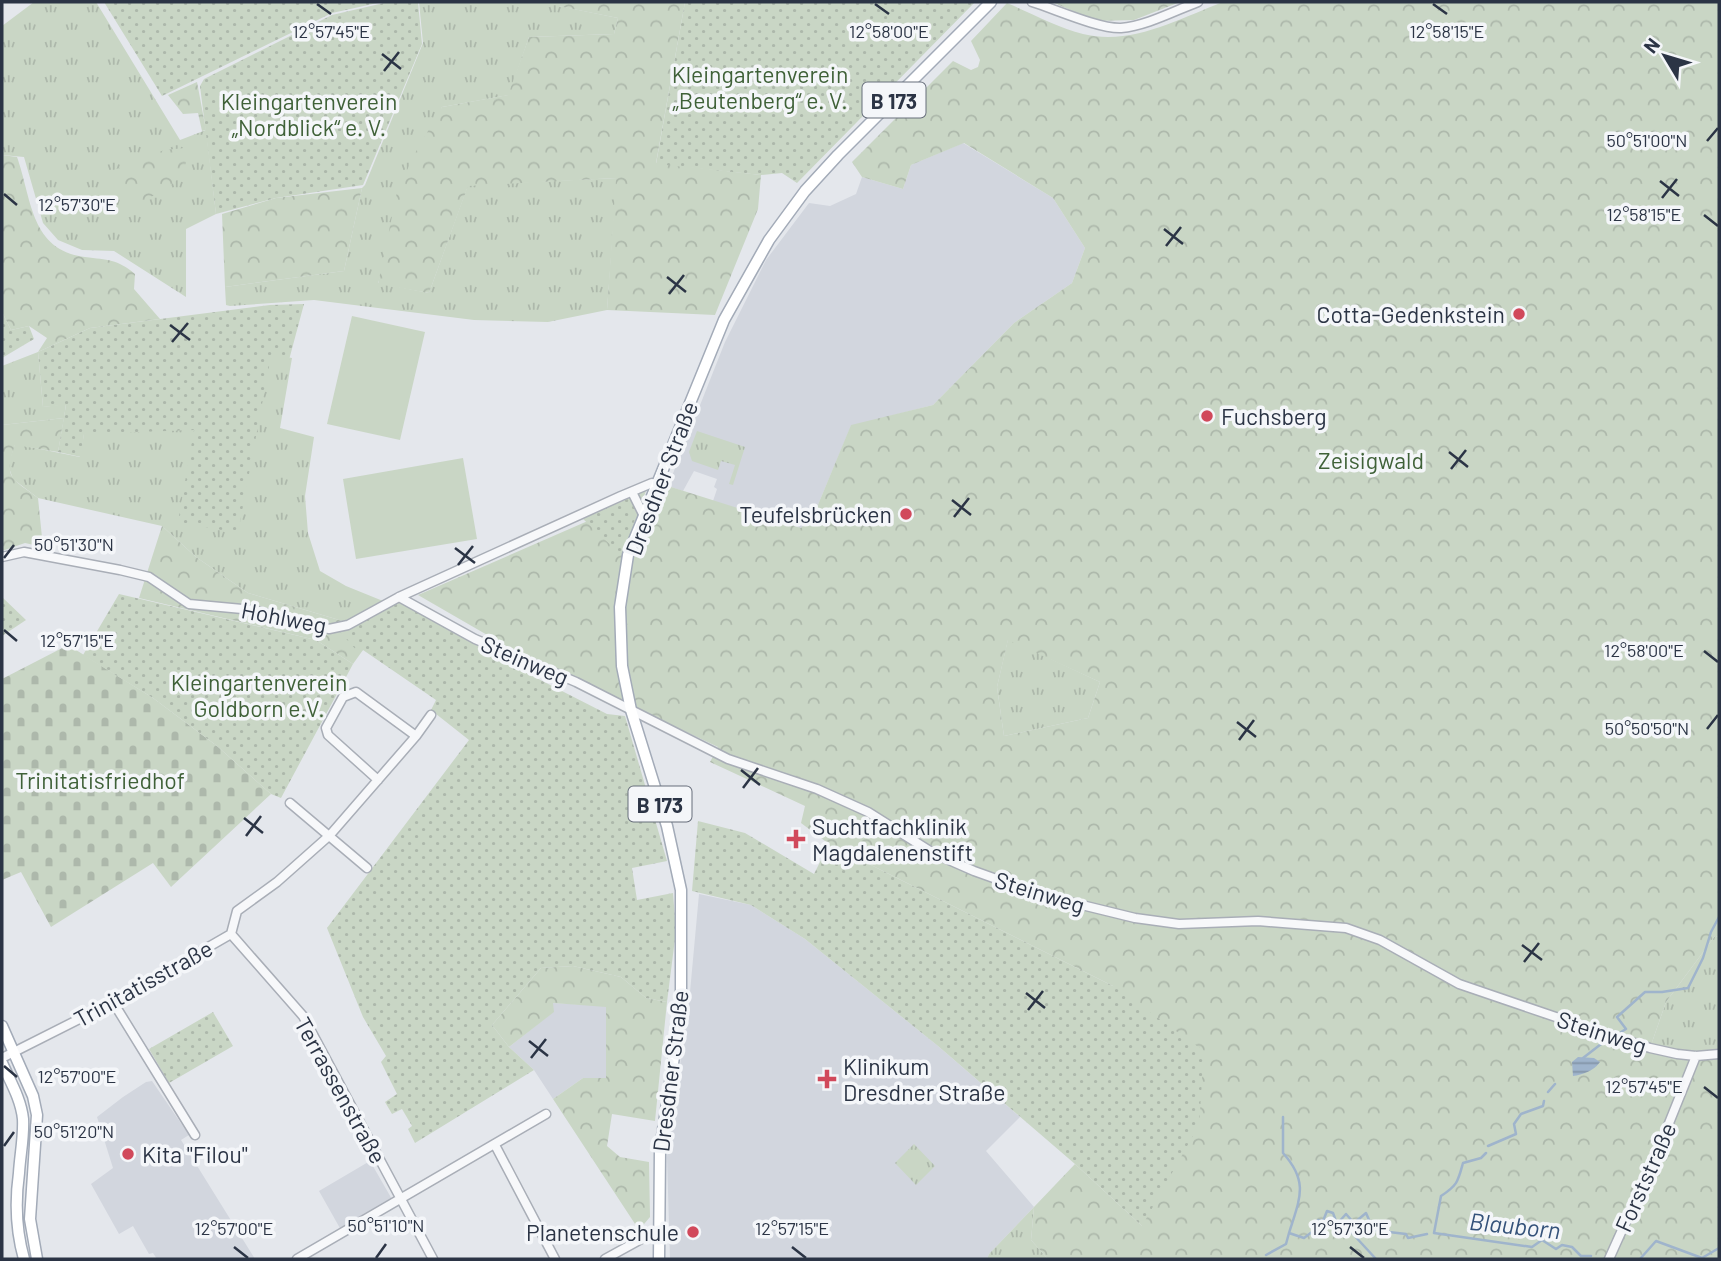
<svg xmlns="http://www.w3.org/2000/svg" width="1721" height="1261" font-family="Barlow,sans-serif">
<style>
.built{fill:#d2d6de}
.grass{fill:url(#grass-tufts)}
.forest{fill:url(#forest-crowns);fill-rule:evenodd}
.cemetery{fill:url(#cemetery-stones)}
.garden{fill:url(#garden-dots)}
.pitch{fill:#c9d6c5}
.water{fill:url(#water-rules)}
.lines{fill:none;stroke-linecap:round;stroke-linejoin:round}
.stream{stroke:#9fb4cc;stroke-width:2.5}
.minor-casing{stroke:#a9aeb7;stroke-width:11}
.major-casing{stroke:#a3abb8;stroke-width:13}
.minor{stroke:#f7f8fa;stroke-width:8}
.major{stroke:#fff;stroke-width:10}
.ticks{fill:none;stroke:#2b3445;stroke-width:2.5}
.poi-dot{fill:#d1495b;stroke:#f4f6f9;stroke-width:2.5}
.labels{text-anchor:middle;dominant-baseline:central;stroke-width:7;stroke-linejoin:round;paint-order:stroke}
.shield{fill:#f4f6f9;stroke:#676e7b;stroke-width:2}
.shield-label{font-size:21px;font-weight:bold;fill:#2b3445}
.park-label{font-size:23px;fill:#3f6138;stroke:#f4f6f9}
.poi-label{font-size:23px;fill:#2b3445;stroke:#f4f6f9;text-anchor:start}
.street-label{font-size:23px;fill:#2b3445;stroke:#f4f6f9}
.water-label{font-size:24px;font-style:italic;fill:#34527a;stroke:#f4f6f9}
.ticks-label{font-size:18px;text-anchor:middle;fill:#2b3445;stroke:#f4f6f9;stroke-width:7;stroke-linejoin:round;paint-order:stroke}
</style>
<defs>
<pattern id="grass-tufts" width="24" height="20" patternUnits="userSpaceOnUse" patternTransform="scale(1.75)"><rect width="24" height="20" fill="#c9d6c5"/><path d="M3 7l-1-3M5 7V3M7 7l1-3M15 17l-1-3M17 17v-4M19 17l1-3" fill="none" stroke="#adb8ab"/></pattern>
<pattern id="forest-crowns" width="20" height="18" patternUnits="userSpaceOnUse" patternTransform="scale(1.75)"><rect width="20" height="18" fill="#c9d6c5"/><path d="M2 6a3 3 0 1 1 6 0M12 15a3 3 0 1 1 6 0" fill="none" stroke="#adb8ab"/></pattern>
<pattern id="cemetery-stones" width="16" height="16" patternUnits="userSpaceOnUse" patternTransform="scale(1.75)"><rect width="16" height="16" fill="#c9d6c5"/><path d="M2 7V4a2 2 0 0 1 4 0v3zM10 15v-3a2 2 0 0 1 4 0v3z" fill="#adb8ab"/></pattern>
<pattern id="garden-dots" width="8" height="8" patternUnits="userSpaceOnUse" patternTransform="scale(1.75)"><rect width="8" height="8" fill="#c9d6c5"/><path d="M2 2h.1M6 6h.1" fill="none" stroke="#adb8ab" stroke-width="1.8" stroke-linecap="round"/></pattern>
<pattern id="water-rules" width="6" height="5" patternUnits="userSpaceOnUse" patternTransform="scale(1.75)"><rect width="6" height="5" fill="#9fb4cc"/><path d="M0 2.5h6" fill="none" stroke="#8293a7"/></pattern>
</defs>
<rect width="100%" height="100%" fill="#e4e7ec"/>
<path class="built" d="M963,143L1053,198L1085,248L1072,283L1014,323L933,405L851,426L815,512L801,528L713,501L717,489L714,487L717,479L694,471L683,491L668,486L725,342L766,260L809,203L830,206L856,194L862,177L903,189L911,165Z
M699,894L751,905L805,939L938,1046L1020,1117L986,1151L1034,1207L989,1254L987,1259H670L667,1157L689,1003Z
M553,1003L607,1006L606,1079L583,1078L553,1099L534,1070L509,1047L553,1012Z
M152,1081L189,1135L181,1140L255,1259H157L153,1253L149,1254L133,1226L119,1234L91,1184L113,1168L97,1117L123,1097L146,1082Z
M370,1161L393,1201L341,1230L319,1191Z"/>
<path class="grass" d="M34,2H96L180,140L206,130L216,214L186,229V297L114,251L82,250L58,240L43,223L24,157L2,155V26Z
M419,2H561L559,6L618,18L614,34L529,37L509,95L442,107L378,283L429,293L468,185L617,178L607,310L548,322L474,320L314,300L230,306L226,305L225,287L344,271L362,188L365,185L423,43Z
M38,352L43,407L66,404L64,418L2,425V366Z
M270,354L292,358L280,428L314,437L305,496L308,533L320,571L346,586L383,601L346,622L248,593L196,557L162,526L38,498L13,479L8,465L15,444L80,457L84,434Z
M697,431L745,447L733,485L729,484L735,465L721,461L718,470L692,461L689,452Z
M1008,639L1100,682L1088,718L1004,736L997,687Z
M1715,936L1719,937V1054L1696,1056L1650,1048L1666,1002Z
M914,1144L935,1166L916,1185L895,1163Z
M1034,1207L1031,1240L1048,1259H987L989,1254Z"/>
<path class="forest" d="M561,2H685L656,163L761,175L758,209L715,315L607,310L616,178L468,186L429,293L378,284L397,192L414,155L442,107L508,95L529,37L614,34L618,18L558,6Z
M1052,2H1180L1134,20L1096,21Z
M1223,2H1719V937L1715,936L1666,1002L1650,1048L1677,1054H1719V1259H1048L1031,1240L1034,1207L1075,1164L1142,1226L1113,986L829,844L801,823L805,806L710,762L718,747L508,647L418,595L668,486L801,528L815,512L851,425L933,405L1014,323L1072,283L1085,248L1053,198L964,143L911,165L903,189L862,177L852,162L953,61L971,70L978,67L980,60L971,41L1007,3C1031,13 1059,28 1083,34C1132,46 1178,19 1223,2ZM1008,640L1100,682L1088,718L1004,736L997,687Z
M197,82L206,130L202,131L198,113L183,114L168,95Z
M185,148C193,181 161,191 137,204L114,170L164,150Z
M2,155L17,157C32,199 30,250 85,257C108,260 117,259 135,274L134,289L160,319L90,328L38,352L47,338L29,326L11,330L2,312Z
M362,188L344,271L225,287L222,214L276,198Z
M64,418L58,452L15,445C3,479 12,478 38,498L43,547L25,543L2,551V425Z
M162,526L196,557L248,593L346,622L340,632L363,650L353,664L316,640L139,598Z
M573,966L621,977L646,998L667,1002L655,1121L612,1114L607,1146L620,1157L649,1162L650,1217L639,1230L553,1099L583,1078H606V1007L553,1003L554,1012L509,1047L492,1025L541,968Z"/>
<path class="cemetery" d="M68,645L153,698L217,746L271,794L171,887L153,863L51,927L21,872L2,880V679Z"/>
<path class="garden" d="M104,2H382L332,13L162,96Z
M388,2H418L422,44L363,185L276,198L216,214L200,86L204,79L332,15Z
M685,2H975L797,183L782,173L761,175L656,164Z
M304,304L289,360L271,356L238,533L178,522L194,430L84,434L81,457L58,452L66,405L43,407L38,352L90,328L270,305Z
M2,312L11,330L29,326L34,339L2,358Z
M646,491L621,555L582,518Z
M119,594L316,640L353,664L281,798L271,794L217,746L153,698L83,655Z
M2,597L26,620L2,636Z
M398,600L511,665L607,714L625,716L667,861L632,868L637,900L673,893L676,931L667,1002L646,998L621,977L573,966L541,968L492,1025L509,1047L534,1070L415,1143L408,1129L412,1126L402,1109L392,1114L385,1102L397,1094L381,1062L386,1056L363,1017L327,928L469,740L431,710L436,700L363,650L359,653L340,632Z
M698,821L745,833L814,874L829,844L1113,986L1204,1051L1199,1125L1142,1226L1075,1164L938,1046L805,939L751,905L692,891Z
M213,1012L233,1046L169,1083L149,1049Z"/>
<path class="pitch" d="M352,316L425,332L400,440L327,424Z
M463,458L477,539L356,559L343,479Z"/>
<path class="water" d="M1578,1057L1594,1058L1600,1062C1595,1070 1582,1075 1573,1076L1572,1062Z"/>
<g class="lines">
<path class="stream" d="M1621,1032L1626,1029L1617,1017L1645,992H1662L1688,988L1703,958L1711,932L1719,917
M1583,1058L1605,1041
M1548,1092L1555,1084
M1283,1117V1153C1309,1182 1300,1198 1289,1233
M1488,1146L1516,1134L1514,1124L1521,1114L1543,1106L1544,1101
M1486,1153L1481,1158L1463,1163C1458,1181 1458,1185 1441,1196L1434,1233L1532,1247L1542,1240L1556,1249L1562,1245L1572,1247L1581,1256H1591
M1352,1233L1376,1259
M1266,1255L1286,1244L1289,1233L1304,1238L1316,1229L1318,1220L1323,1221L1327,1211L1333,1213L1337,1224L1346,1214L1354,1223L1366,1213L1374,1231L1385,1224L1389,1232L1406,1234L1408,1238L1427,1234
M1640,1259L1656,1241L1702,1258L1719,1248"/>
<g class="minor-casing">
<path id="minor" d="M1032,2C1055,9 1099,29 1121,28C1146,26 1174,11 1198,2
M632,492L644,516
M2,557L24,552L120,570L149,577L189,604L253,610L329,629L348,625L399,597L621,496L652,483L657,485
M399,597L475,639L576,682L728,759L817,789L868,812L933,853L974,871L1041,895L1135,918L1179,924L1258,921L1346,928L1380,940L1459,984L1588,1028L1650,1048L1677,1054L1696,1056L1719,1054
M378,780L328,735L326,728L343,697L356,692L416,736
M290,803L367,868
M231,934L303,1016L433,1259
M113,1002L195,1135
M2,1058L113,1002L231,934L237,911L277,882L330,835L416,736L431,715
M495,1145L555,1259
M297,1259L546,1114
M605,1259L645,1237L659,1233
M1609,1259L1659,1148L1696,1056"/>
</g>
<g class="major-casing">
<path id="major" d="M2,1026L33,1096L37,1115L30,1219L37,1259
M2,1063C10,1081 21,1099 23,1119C24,1137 20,1155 19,1173C15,1202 16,1231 24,1259
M659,1259L660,1150L681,1010V890L667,826L631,710L622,666L620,607L628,555L724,320L769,240L805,191L838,155L991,2"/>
</g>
<use href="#minor" class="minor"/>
<use href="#major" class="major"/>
</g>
<path class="ticks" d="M317,4L331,14M875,4L889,14M1433,4L1447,14M382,54L401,69M384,71L399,52M1707,141L1718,128M1660,181L1679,196M4,194L17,205M1662,198L1677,179M1704,215L1718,226M1164,229L1183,244M1166,246L1181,227M667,277L686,292M669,294L684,275M170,325L190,340M172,342L188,323M1449,452L1468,467M1451,469L1466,450M952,500L971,515M954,517L969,498M455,548L475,563M4,558L14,545M458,565L473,546M4,630L17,641M1704,651L1718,662M1237,722L1256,737M1707,729L1718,715M1239,740L1254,720M741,770L760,785M743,788L758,768M244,818L263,833M246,836L261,816M1522,945L1542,960M1524,962L1539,943M1026,993L1045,1008M1028,1010L1043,991M529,1041L548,1056M531,1058L546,1039M4,1066L17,1077M1704,1087L1718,1098M4,1146L14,1132M234,1247L248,1258M792,1247L806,1258M1350,1247L1364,1258M376,1258L386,1244"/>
<g class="poi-dot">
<circle cx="1519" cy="314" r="7"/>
<circle cx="1207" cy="416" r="7"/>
<circle cx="906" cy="514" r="7"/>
<path d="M792.5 828.5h7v7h7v7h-7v7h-7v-7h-7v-7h7z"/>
<path d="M823.5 1068.5h7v7h7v7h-7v7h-7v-7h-7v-7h7z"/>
<circle cx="128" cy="1154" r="7"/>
<circle cx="693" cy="1232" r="7"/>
</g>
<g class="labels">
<g class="shield">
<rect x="862.5" y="82.5" width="63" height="35" rx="5"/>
<rect x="628.5" y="786.5" width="63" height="35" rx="5"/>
</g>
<g class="shield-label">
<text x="894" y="100">B 173</text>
<text x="660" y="804">B 173</text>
</g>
<g class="park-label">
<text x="760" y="74">Kleingartenverein<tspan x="760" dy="26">„Beutenberg“ e. V.</tspan></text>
<text x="309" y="101">Kleingartenverein<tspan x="309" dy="26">„Nordblick“ e. V.</tspan></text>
<text x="1371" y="460">Zeisigwald</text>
<text x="259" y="682">Kleingartenverein<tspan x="259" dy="26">Goldborn e.V.</tspan></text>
<text x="100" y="780">Trinitatisfriedhof</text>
</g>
<g class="poi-label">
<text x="1505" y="314" text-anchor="end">Cotta-Gedenkstein</text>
<text x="1221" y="416">Fuchsberg</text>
<text x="892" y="514" text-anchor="end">Teufelsbrücken</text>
<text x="812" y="826">Suchtfachklinik<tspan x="812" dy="26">Magdalenenstift</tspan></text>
<text x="843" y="1066">Klinikum<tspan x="843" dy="26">Dresdner Straße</tspan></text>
<text x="142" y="1154">Kita "Filou"</text>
<text x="679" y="1232" text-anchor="end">Planetenschule</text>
</g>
<g class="street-label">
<text transform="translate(661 478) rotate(-69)">Dresdner Straße</text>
<text transform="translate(284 617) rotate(11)">Hohlweg</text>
<text transform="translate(525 660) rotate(23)">Steinweg</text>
<text transform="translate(1040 892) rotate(17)">Steinweg</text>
<text transform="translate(143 983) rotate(-29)">Trinitatisstraße</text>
<text transform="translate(1602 1032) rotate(18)">Steinweg</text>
<text transform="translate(670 1071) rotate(-83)">Dresdner Straße</text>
<text transform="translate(341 1090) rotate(61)">Terrassenstraße</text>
<text transform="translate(1645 1177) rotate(-66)">Forststraße</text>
</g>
<g class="water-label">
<text transform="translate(1515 1225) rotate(6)">Blauborn</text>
</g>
</g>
<g class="ticks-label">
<text x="331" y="38">12°57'45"E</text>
<text x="1447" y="38">12°58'15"E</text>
<text x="889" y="38">12°58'00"E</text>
<text x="1647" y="147">50°51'00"N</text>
<text x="77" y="211">12°57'30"E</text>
<text x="1644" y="221">12°58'15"E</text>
<text x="74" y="551">50°51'30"N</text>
<text x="77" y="647">12°57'15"E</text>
<text x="1644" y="657">12°58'00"E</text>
<text x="1647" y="735">50°50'50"N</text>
<text x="77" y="1083">12°57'00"E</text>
<text x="1644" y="1093">12°57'45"E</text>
<text x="74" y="1138">50°51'20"N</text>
<text x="386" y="1232">50°51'10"N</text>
<text x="234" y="1235">12°57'00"E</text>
<text x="792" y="1235">12°57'15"E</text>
<text x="1350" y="1235">12°57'30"E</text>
</g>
<rect width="1721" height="1261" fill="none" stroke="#2b3445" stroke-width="7"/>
<g transform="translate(1665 56) rotate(308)" stroke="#f4f6f9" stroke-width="5" paint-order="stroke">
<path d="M0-5L12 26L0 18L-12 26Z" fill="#2b3445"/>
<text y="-10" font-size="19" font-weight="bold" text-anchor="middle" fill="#2b3445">N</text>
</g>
</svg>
